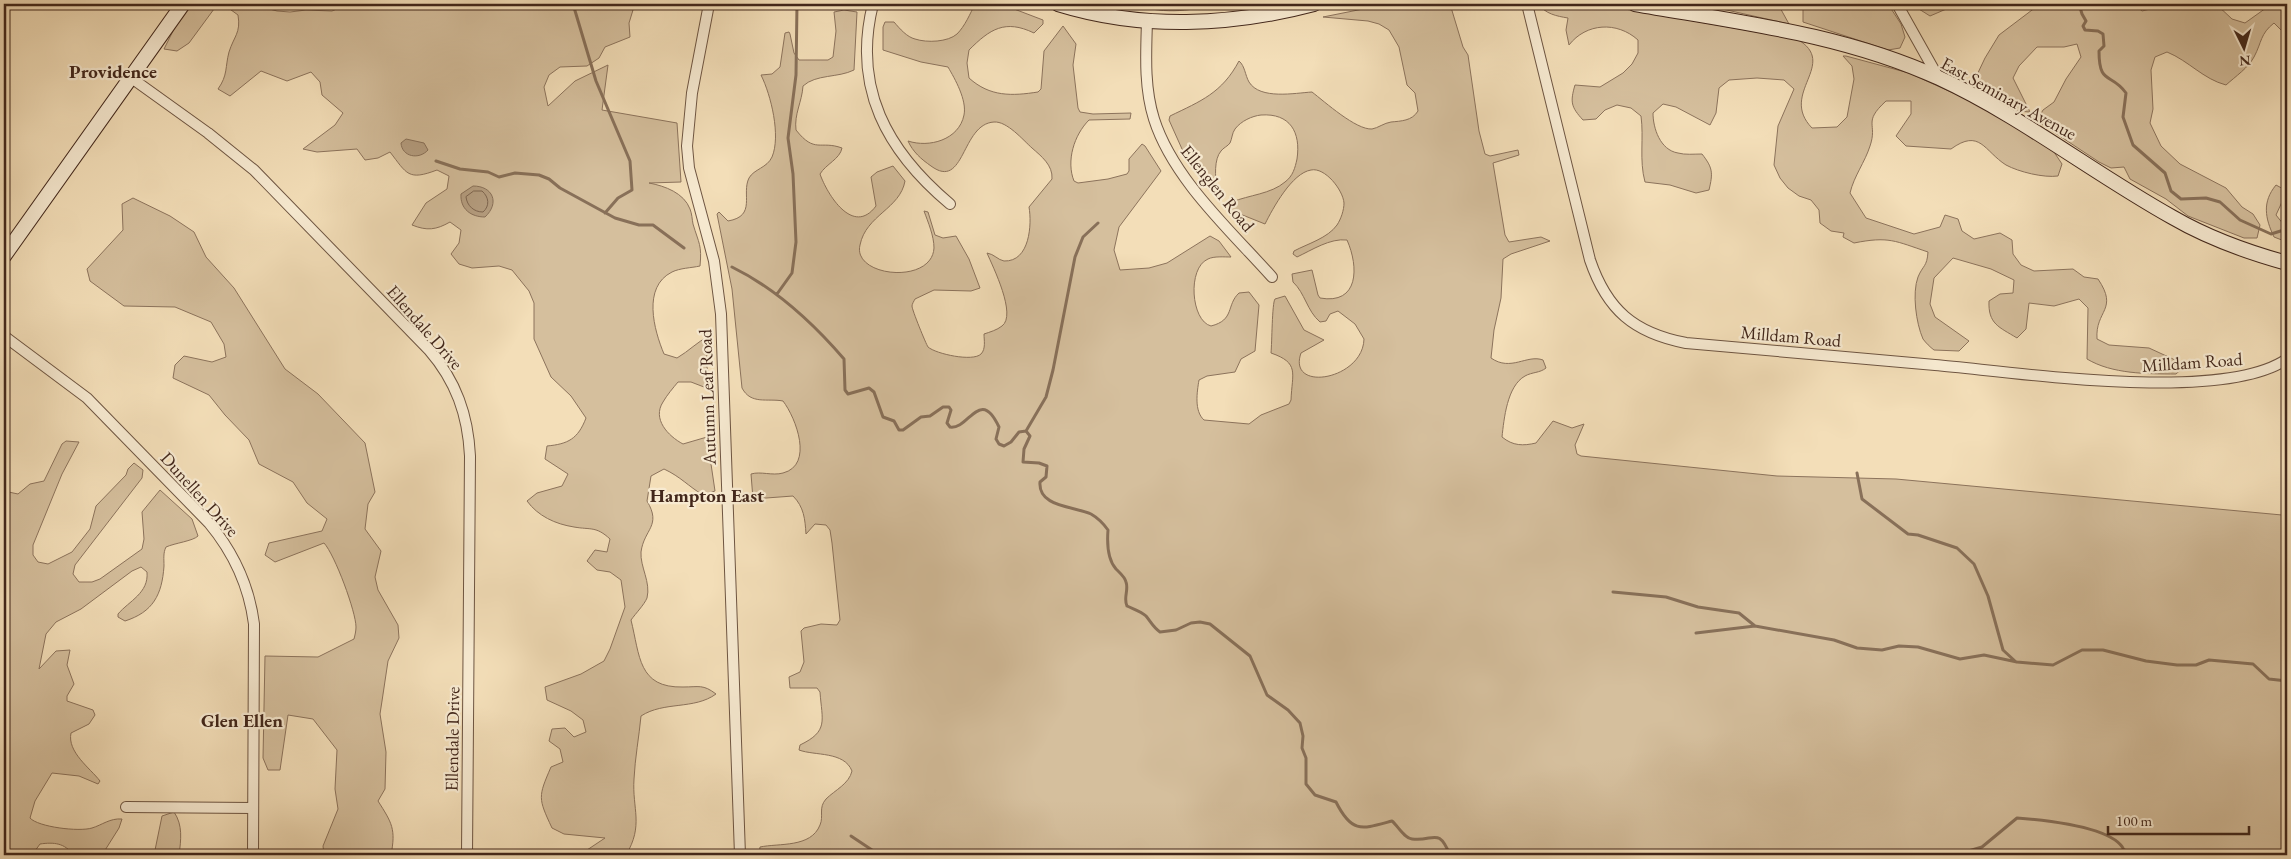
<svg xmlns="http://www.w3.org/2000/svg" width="2291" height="859" font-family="'EB Garamond',serif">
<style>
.green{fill:#d5bf9d;stroke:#8c735c}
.water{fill:#b7a083;stroke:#887059}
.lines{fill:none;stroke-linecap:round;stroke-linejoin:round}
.shore{stroke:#7c644f;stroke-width:1}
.stream{stroke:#887059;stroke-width:3}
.street-casing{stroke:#6e5542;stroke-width:12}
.secondary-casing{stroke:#42271b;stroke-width:16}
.street{stroke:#f7ead1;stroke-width:10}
.secondary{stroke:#f7ead1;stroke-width:14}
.labels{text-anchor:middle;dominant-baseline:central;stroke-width:4.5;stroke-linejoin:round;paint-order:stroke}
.street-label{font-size:18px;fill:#42271b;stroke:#f7ead1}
.neighbourhood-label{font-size:19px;font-weight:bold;fill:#42271b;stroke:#f7ead1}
</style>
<rect width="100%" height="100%" fill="#f3deb8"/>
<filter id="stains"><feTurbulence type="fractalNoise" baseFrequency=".004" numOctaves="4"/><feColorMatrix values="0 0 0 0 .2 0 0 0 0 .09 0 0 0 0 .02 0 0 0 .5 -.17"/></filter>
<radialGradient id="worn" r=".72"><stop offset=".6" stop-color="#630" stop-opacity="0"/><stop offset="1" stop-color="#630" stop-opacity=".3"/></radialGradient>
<path class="green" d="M192,4H251L277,11L290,12L306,10L332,11L348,4L432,6L434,4H619L633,10L629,23L630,37L605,47L599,58L587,66L560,67L549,75L544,87L548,106L575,81L608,65L602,110L677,123L681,182L649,183C665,186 684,193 690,209C692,214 692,219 693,224C699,244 702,245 700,266C691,268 680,268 672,272C642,287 654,330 664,354L677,358C689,351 697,342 709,336L706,363L709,376L704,387L691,382H678C673,388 667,395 663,402C652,419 668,436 683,444L707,437L715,491L703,495C688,486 681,477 664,469L651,476L647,501C662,526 644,529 641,552C640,567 651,582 647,598C644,605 636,613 631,620C640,656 638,688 683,687C699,687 703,684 716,694C694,710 664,701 641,716C639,737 635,758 634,779C632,809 644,825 626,855H562L584,852L605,838L564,834L552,828C538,798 538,797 551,767L563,762L560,749L549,741L552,729L565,728L574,737L586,732L583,720L571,711L547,700L545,687L581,674L604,661L610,649L625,607L621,580L610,572L597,570L587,561L595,550L607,552L610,539C596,526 591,530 574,527C555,524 538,516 527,501L537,493L562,486L568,474L545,459L547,446C568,444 578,439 586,418L571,396L551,377L534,339V303L529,291L512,270L499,266L472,268L459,264L451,254L459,243L461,230L450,222C436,230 427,231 412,225L426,203L447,189L449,176L437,170C408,181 407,174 390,152L378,158L365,160L357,149L317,152L303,149L335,125L343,113L322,95L320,82L311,72L287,81L261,71L230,96L218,89C228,75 225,67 229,52C234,36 241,33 238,15L227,7L214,9L189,43L177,51L164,49L176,25Z
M975,4H1001L1043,20V24L1034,33C1005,19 990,29 969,50L967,63L969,78C990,97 1012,96 1038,92L1041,89L1044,51L1063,26L1076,44L1073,65L1078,108L1080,112L1093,114L1131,113L1130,119L1089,120C1074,135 1066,161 1074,181L1078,183L1108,179L1127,174L1129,171V159L1142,144L1145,146L1161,171L1119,227L1114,250L1120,270L1149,268L1167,263L1210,236L1219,241L1231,257C1224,257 1214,256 1208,259C1187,268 1191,321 1211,326C1235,320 1226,305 1239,293L1249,292L1259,305L1255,351L1241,359L1235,372L1207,376L1199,380C1197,392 1194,411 1204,420L1249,424L1261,415L1289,404L1291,400C1292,373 1300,363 1271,353C1272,343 1272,303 1275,299L1285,296L1304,330L1324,340L1301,353C1287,393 1363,380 1364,339L1355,324L1338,311L1330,314L1326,321L1320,322C1307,311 1305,293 1293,282L1292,274L1312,270L1318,295L1320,298C1359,305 1359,267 1347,240C1330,238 1312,250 1297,257L1293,254L1294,251C1307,244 1328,238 1337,225C1341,219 1344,210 1344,203C1343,190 1325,167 1311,170C1292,173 1273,208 1265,224L1230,210L1229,206L1232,202C1249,195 1271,194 1285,182C1293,176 1295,168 1297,159C1301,132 1290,113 1261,115C1252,116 1241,121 1235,129C1232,133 1232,139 1230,143C1228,146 1223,148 1221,151C1214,159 1215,177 1217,188L1182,149L1169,120L1170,116C1201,101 1222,93 1239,61C1245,66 1245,75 1249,82C1260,100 1295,93 1312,92C1325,102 1356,130 1372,129C1378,128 1384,123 1391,122C1401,121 1412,121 1418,111L1415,93L1407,85L1399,47L1389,30L1379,24L1368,21L1323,17L1388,4H1450L1463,47L1468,55L1479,131L1485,154L1490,156L1518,150L1519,155L1493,163L1505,235L1509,242L1541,237L1550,241L1511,254L1503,259L1501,298L1494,330L1491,358C1511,372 1527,354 1543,360L1546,368C1540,373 1532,372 1525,376C1507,386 1504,419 1502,437C1513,446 1523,446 1536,443L1553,421L1572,428L1584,424L1575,445L1577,454L1581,456L1777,476L1896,479L2282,515L2285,502L2287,503V855H759L760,847C779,843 811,848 820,825C824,816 818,808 826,799C835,790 849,784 852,771C844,751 815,756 799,750L800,745C829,731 822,721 820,692L817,688H790L789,677L800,672L804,662L801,631L804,628L821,624L837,625L840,620L832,543L830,530L826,525L815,524L806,534C805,519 804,507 793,496L753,499L751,474C761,471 772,476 783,473C814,465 796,418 783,401C767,398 751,405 742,388L732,289L717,214L719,212L728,221C757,216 741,194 749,178C754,169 767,168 772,157C781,136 771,95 761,75L772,74L780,67L785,33L789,32L790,34L794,53L799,60H828L833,57L836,31L834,12L844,10L857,12L854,70C838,78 816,74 803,86C802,102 794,114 796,130C815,154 820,140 842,148C840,159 826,164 820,174C827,194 853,237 876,206L871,177L877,172L893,166L905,181C900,209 866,215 860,245C852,277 932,285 934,248C934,236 928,222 924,211L928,212L935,235L943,238L956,236L969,259L980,288L971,291L934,290L915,299C914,301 912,304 912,306C912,310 926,344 928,347C936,354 973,362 981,354C986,349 984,340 984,334C990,332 997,330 1002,326C1017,315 993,267 987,253C994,254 998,260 1004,261C1030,262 1032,224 1029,207L1052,179C1053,165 1041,156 1032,148C1023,140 1007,121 994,122C961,124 965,191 931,166C921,159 913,152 908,141C929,148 959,140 964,115C967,100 955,79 948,67L921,62L883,50V27L885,22H894C900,29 907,37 915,39C927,43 948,42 957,34C965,26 970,14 975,4Z
M1134,4H1214C1189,12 1159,14 1134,4Z
M1538,4H1596L1797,39C1840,64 1778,93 1812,128L1837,127L1847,117L1854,79L1852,66L1843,56H1846L1909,73L1991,110L2048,143L2062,164L2058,176C2044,178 2019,172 2006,165C1984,151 1980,128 1951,149L1906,146L1896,136L1911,114V101H1886C1862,123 1878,123 1870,146C1865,162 1854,176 1850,193L1866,218L1914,234L1940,227L1945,215L1958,219L1962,231L1974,239L2000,233L2012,240L2013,254L2021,265L2034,271L2073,269L2084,277L2098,279C2119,310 2095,310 2097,339L2109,345L2149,348L2186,365L2176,374C2147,374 2112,374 2087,359L2088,308L2079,299L2054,306L2029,303L2026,329L2017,338C1999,327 1988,324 1989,301L2000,294L2013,293L2014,280L1991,269L1953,258L1934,278L1930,304L1935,317L1969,341L1959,351L1934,350C1930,347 1926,343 1923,339C1916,323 1912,293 1918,277C1923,265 1927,267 1928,252C1895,241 1889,236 1854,243L1843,237L1844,233L1831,231L1820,223L1819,210L1811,200L1799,196L1788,188L1780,178L1774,165L1778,126L1794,89L1784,80L1757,78L1729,80L1719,88L1716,113L1710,125L1676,107L1663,104L1653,113C1653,128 1660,150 1678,153C1685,155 1694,154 1702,154C1713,168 1713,173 1709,190L1696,193L1670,185L1645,182C1639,160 1644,138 1641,116L1631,108L1617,105L1605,110L1596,119L1583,120C1571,107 1570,102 1575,85L1600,87L1623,73L1632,64L1638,53V40C1617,21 1586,23 1569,45L1566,30L1568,18C1556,16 1546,14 1538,4Z
M1700,4H1778L1789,24Z
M1807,4H1888L1901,24L1905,37L1900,48L1888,50L1803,22V9Z
M1911,4H1958L1930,16Z
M2040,4H2134L2142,11L2154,8L2153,4H2216L2232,19L2245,23L2266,8L2268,4H2287V36L2274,23C2260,34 2262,42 2254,57C2248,68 2236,76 2226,85C2203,79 2189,61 2167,52L2155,57L2151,70L2153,109L2150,123L2161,146L2180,164L2226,188L2242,207L2253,214L2260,225L2257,238H2244L2188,216L2166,199L2130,179L2124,167L2111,168L2099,162L2037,121L2043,110L2054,102L2066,79L2081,57L2077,44L2064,47H2037L2019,66L2013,78L2030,112L2016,111L1981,90L1976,77L1985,58L1999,35Z
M2276,185L2287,191L2276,215L2284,225H2287V242L2274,237C2265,218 2262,202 2276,185Z
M133,198L170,216L194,232L206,257L234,288L285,369L318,394L365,443L375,492L368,504L365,529L381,551L375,577L378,590L398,625L399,638L388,661L382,701L380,714L386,752L385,789L378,801C392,823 396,829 391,855H324L323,846L338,809L335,789L337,750L313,719L288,715L280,770H268L263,758L265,656L318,657L354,639C355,635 356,631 356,627C356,612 335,555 324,543L275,562L265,555L269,543L322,531L327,519L307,503L293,482L259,464L249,440L225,415L209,395L173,378L175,365L184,356L212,362L226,357L224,344L211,322L175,307L124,306L90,281L87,269L123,230L122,204Z
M66,441L79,442L62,474L33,545V555L38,562L48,564L72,552L90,529L96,506L126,475L128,469L134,463L143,470L142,478L75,565L73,574L79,582H92L100,579L142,549L144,539L142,512L160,490L192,519L198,536C193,541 175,543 166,547C163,553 164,559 164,566C162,595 153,612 125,621L118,617V614C129,601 149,593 147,572L141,567L132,571L81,609L56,622L46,634L39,669L56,651L70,650L67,665L74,684L67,696V701L93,710L95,715L89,724L71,733C67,752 90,768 100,781L98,784L79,776L52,773L35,801L30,818C38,827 79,832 92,828C102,825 110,818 122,819L119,828L102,855H73C65,843 54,842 40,844L32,855H4V491L18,494L30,484L44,481L62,444Z
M174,812C183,825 181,840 179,855H154L162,816Z"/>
<path class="water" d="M406,139L424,143L428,150C419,160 402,157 401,143Z
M473,186C493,186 500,203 485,217C471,217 460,209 461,194Z"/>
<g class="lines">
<path class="shore" d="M474,191H482C489,197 490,206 483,212C474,212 467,206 466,197Z"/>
<path class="stream" d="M573,4L596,81L630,161L632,190L618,198L605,213
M2079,4L2082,14L2086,21L2083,26L2085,30L2098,31L2103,34L2104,46L2099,51C2099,86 2111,72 2126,93L2123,117L2133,145L2165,173L2171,191L2181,199L2206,198L2220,202L2240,220L2271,234L2287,229
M436,161L460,169L488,172L499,177L515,173L539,175L549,179L560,188L615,218L639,225H653L684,248
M732,267C775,288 813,323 844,359L845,390L848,394L869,388L874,392L883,417L894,421L899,430H903L921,417L930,416L943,407H949L951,410L947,423L950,427C969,430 980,386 999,427L996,439L999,444L1004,446L1011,442L1019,432L1026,431L1030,436L1024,449L1023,462L1039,463L1047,466L1046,477L1040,482C1038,507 1073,506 1091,514C1098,518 1103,523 1108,530C1107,543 1107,559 1116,569C1120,573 1125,577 1126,582C1129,590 1123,598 1127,606C1133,609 1141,611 1146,616C1151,622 1153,627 1160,632L1176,630L1191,623L1200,622L1210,624L1250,656L1267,695L1288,710L1300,723L1303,736L1302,748L1306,758V784L1315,795L1336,802C1352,834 1362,829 1392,821C1398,826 1404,838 1412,839C1434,842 1438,826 1450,855
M777,294L792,273L796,242L793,174L788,138L796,75L797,4
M1026,431L1046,397L1053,370L1075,257L1083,237L1098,223
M1857,473L1862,499L1908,534L1918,535L1957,548L1974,564L1988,596L2003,650L2016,662
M1613,592L1666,597L1698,607L1739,613L1755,626
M1696,633L1755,626L1834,640L1857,648L1882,650L1899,646L1918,647L1960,659L1984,655L2017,662L2053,665L2082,650H2103L2146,661L2177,665H2196L2209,660L2253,664L2269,679L2287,681
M851,836L878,854L895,851L915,855
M1955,855L1982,847L2017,818C2042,820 2113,826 2124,850L2142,855"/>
<g class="street-casing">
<path id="street" d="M709,4L692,93L687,146L689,168L714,261L721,314L740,855
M873,4C852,88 887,151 950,204
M1527,4L1590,260C1607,310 1634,333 1686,343C1769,350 1852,357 1935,365C2016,372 2222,404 2287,359
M1897,4L1938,77
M1147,21C1146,54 1144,87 1154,119C1173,179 1231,231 1272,277
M130,77L208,133L254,170L429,350C456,381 468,415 470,456L467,855
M4,336L87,398L209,523C234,553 249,585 254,624L253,855
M126,807L253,808"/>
</g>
<g class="secondary-casing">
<path id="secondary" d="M1058,4C1142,30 1231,26 1314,4
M1635,4C1737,22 1843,34 1939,78C2021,116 2093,173 2172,217C2208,238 2247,252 2287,263
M4,256L183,4"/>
</g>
<use href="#street" class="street"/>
<use href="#secondary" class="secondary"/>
</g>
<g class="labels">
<g class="street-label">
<text transform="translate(2009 98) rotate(29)">East Seminary Avenue</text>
<text transform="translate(1218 188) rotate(51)">Ellenglen Road</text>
<text transform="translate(425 327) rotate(49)">Ellendale Drive</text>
<text transform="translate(1791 336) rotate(5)">Milldam Road</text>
<text transform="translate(2192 362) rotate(-4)">Milldam Road</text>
<text transform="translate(707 397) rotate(-92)">Autumn Leaf Road</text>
<text transform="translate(200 494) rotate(48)">Dunellen Drive</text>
<text transform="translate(452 739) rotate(-89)">Ellendale Drive</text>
</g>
<g class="neighbourhood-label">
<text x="113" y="71">Providence</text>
<text x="707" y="495">Hampton East</text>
<text x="242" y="720">Glen Ellen</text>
</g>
</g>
<rect width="2291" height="859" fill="none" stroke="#f3deb8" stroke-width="20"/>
<rect x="5" y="5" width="2281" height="849" fill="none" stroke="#42271b" stroke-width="2.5"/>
<rect x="10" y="10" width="2271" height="839" fill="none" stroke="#42271b"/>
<g transform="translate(2244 48) rotate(175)" stroke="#f7ead1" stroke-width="4" paint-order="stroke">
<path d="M0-4L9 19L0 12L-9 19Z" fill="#42271b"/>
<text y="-8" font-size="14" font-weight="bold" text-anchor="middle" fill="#42271b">N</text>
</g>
<path d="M2108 826v8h141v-8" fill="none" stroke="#42271b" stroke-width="2.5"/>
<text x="2116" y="826" font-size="15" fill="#42271b" stroke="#f7ead1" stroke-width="4" paint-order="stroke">100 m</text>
<rect width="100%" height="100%" filter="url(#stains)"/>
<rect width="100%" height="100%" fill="url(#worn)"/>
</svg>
